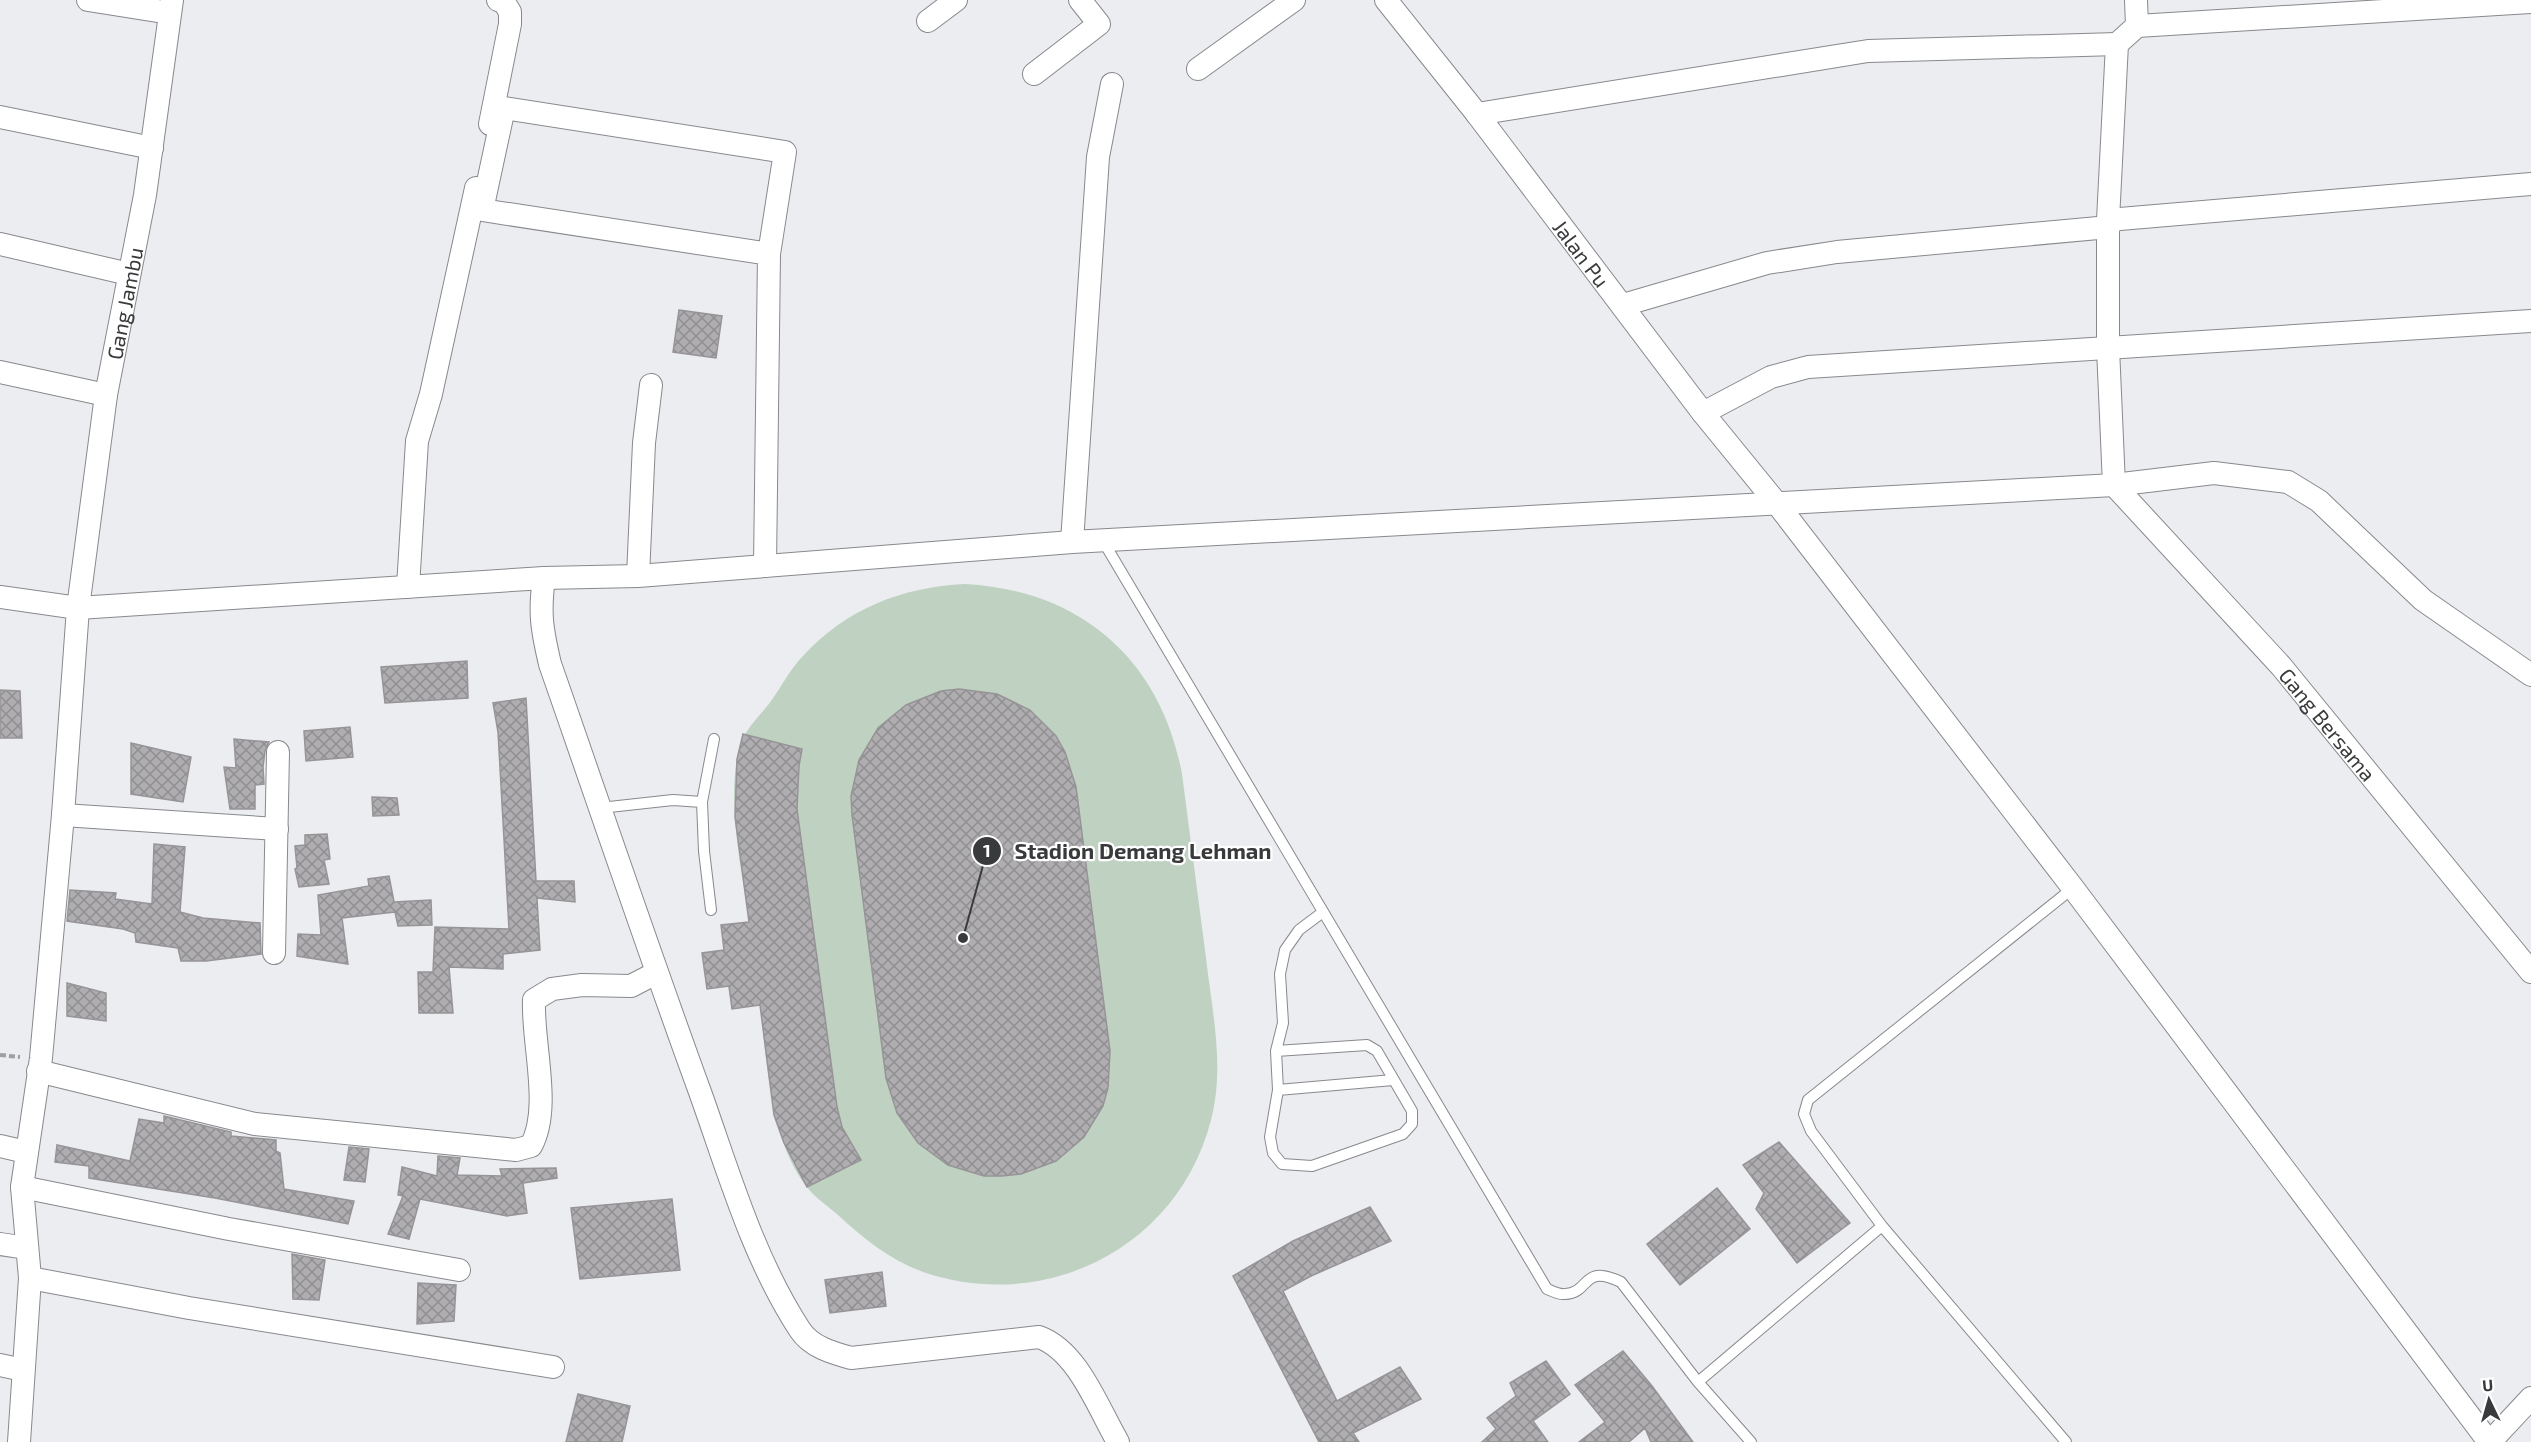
<svg xmlns="http://www.w3.org/2000/svg" width="2531" height="1442" font-family="'Exo 2',sans-serif">
<style>
.green{fill:#bfd1c1}
.building{fill:url(#building-cross-hatch);stroke:#979497;stroke-width:1.5}
.lines{fill:none;stroke-linecap:round;stroke-linejoin:round}
.lane-casing{stroke:#87898c;stroke-width:12}
.street-casing{stroke:#87898c;stroke-width:24}
.path{stroke:#9d9fa2;stroke-width:4;stroke-dasharray:6 3;stroke-linecap:butt}
.lane{stroke:#fff;stroke-width:10}
.street{stroke:#fff;stroke-width:22}
.labels{text-anchor:middle;dominant-baseline:central;stroke-width:4.5;stroke-linejoin:round;paint-order:stroke}
.street-label{font-size:21px;fill:#393a3b;stroke:#fff}
.leader{fill:none;stroke:#393a3b;stroke-width:2}
.callout-dot{fill:#393a3b;stroke:#fff;stroke-width:2}
.mark-label{font-size:18px;text-anchor:middle;font-weight:bold;fill:#fff}
.callout-label{font-size:22px;text-anchor:middle;font-weight:bold;fill:#393a3b;stroke:#fff;stroke-width:4.5;stroke-linejoin:round;paint-order:stroke}
</style>
<defs>
<pattern id="building-cross-hatch" width="8" height="8" patternUnits="userSpaceOnUse" patternTransform="scale(1.5)"><rect width="8" height="8" fill="#afadb0"/><path d="M0 0l8 8M0 8l8-8" fill="none" stroke="#8f8e90"/></pattern>
</defs>
<rect width="100%" height="100%" fill="#ebedf1"/>
<path class="green" d="M965,584C1081,590 1161,660 1182,774C1190,835 1198,897 1206,958C1212,1011 1225,1067 1211,1120C1179,1246 1048,1313 926,1273C891,1261 864,1239 838,1215C828,1206 815,1198 807,1187C770,1141 767,1062 760,1005L732,1009L728,986L707,989L702,953L724,950L721,925L749,922C742,869 728,812 737,758C743,728 755,723 771,701C782,686 790,669 803,656C846,609 902,587 965,584Z"/>
<path class="building" d="M679,310L722,316L716,358L673,352Z
M467,661L468,698L385,703L381,667Z
M959,689L997,694L1030,710L1056,736L1065,752L1076,787L1110,1051L1108,1088L1103,1106L1084,1137L1056,1161L1021,1174L1002,1176H984L948,1165L918,1143L897,1113L886,1078L852,815L851,796L859,760L878,728L906,705L941,691Z
M0,690L20,691L22,738H0Z
M526,698L536,881H574L575,902L537,898L540,950L503,954V969L449,967L453,1013H419L418,972H433L435,927L509,929L498,732L493,703Z
M350,727L353,757L306,761L304,731Z
M743,734L802,749L799,766L797,809L837,1107L842,1127L861,1160L807,1187L784,1143L774,1115L760,1005L732,1009L729,986L707,989L702,953L724,950L721,925L749,922L735,817L737,759Z
M234,739L269,742L265,751L263,767L264,784L255,785V809H230L224,767L236,768Z
M131,743L191,757L183,802L131,794Z
M372,797L397,798L399,815L373,816Z
M327,834L330,859L324,860L329,884L299,887L295,869L297,868L295,846L305,845V835Z
M154,844L185,847L180,912L203,918L260,923L261,954L206,961H181L178,948L136,942L135,933L123,929L67,921L70,890L116,893L115,899L152,904Z
M389,876L394,902L431,900L432,925L398,926L395,912L342,918L348,964L297,956L298,934L321,935L318,895L369,886L368,879Z
M67,983L106,993V1021L67,1016Z
M164,1116L231,1132V1136L276,1140V1151L280,1153L284,1189L354,1201L348,1224L215,1198L89,1178V1166L55,1162L57,1145L130,1161L139,1119L164,1123Z
M1779,1142L1850,1223L1797,1263L1756,1209L1764,1193L1743,1165Z
M349,1147L369,1149L365,1182L344,1180Z
M438,1156L460,1158L457,1175L502,1176L500,1169L556,1168L557,1178L523,1183L527,1213L507,1216L420,1199L409,1239L388,1234L403,1196L398,1195L402,1167L437,1176Z
M1717,1188L1750,1229L1680,1285L1647,1244Z
M672,1199L680,1270L580,1279L571,1208Z
M1370,1207L1391,1241L1311,1276L1283,1291L1337,1401L1400,1367L1421,1399L1353,1433L1359,1442H1319L1233,1276L1293,1241Z
M292,1254L325,1260L319,1300L293,1299Z
M882,1272L886,1306L830,1313L825,1280Z
M418,1283L456,1285L454,1321L417,1324Z
M1623,1351L1652,1386L1693,1442H1651L1645,1428L1629,1442H1579L1605,1422L1575,1385Z
M1546,1361L1570,1394L1533,1421L1548,1442H1482L1496,1429L1487,1418L1516,1396L1510,1383Z
M578,1394L630,1406L622,1442H566Z"/>
<g class="lines">
<g class="lane-casing">
<path id="lane" d="M1103,541L1547,1289C1552,1291 1559,1295 1565,1294C1591,1293 1581,1263 1621,1282L1698,1382L1751,1442
M600,808L673,800L702,802
M711,910L704,851L702,802L714,739
M1276,1051L1367,1045L1377,1051L1412,1111V1124L1403,1134L1312,1166L1282,1164L1273,1153L1270,1137L1278,1090L1276,1051L1283,1023L1280,974L1285,950L1299,930L1323,912
M1278,1090L1393,1080
M1698,1382L1882,1226
M2066,1442L1882,1226L1811,1131L1804,1114L1808,1100L2073,888"/>
</g>
<g class="street-casing">
<g id="street">
<path d="M88,0L170,13"/>
<path id="s1" d="M1386,0L1477,114L1703,413L1778,505L2073,888L2489,1442"/>
<path d="M928,21L956,0"/>
<path d="M2137,26L2531,2"/>
<path d="M1198,69L1294,0"/>
<path d="M1034,74L1099,24L1080,0"/>
<path d="M1477,114L1868,51L2117,44"/>
<path d="M0,117L152,148"/>
<path d="M490,124L510,24V12L504,2L498,0"/>
<path d="M2108,220L2531,184"/>
<path d="M0,244L129,274"/>
<path d="M1623,305L1767,263L1837,252L2109,227"/>
<path d="M0,372L106,395"/>
<path d="M1703,413L1771,377L1808,367L2531,321"/>
<path id="s2" d="M2114,485L2281,666L2531,972"/>
<path d="M2114,485L2108,348V220L2117,44L2137,26L2136,0"/>
<path d="M1072,542L1098,157L1112,84"/>
<path d="M765,566L769,254L785,152L504,108L482,210L769,254"/>
<path d="M638,576L644,443L651,385"/>
<path d="M544,578C539,613 542,630 550,664C600,807 648,950 700,1092C729,1173 753,1258 800,1330C811,1347 833,1353 851,1358L1039,1337C1078,1351 1098,1408 1118,1442"/>
<path d="M408,587L417,441L431,394L476,188"/>
<path d="M0,597L78,608L544,578L638,576L1072,542L2114,485L2214,473L2288,482L2319,501L2423,600L2531,675"/>
<path d="M63,815L277,829"/>
<path d="M274,953L278,752"/>
<path d="M38,1071L255,1124L516,1150L531,1146C552,1108 532,1043 534,1000L552,989L582,985L631,986L656,973"/>
<path d="M0,1146L26,1152"/>
<path d="M22,1187L229,1229L459,1270"/>
<path d="M0,1244L27,1248"/>
<path d="M30,1278L189,1308L553,1367"/>
<path d="M0,1365L23,1370"/>
<path id="s3" d="M19,1442L30,1278L22,1187L41,1058L63,815L78,608L106,395L145,195L172,0"/>
<path d="M2490,1442L2531,1398"/>
</g>
</g>
<path class="path" d="M0,1055L20,1057"/>
<use href="#lane" class="lane"/>
<use href="#street" class="street"/>
</g>
<g class="labels">
<g class="street-label">
<text stroke="none"><textPath href="#s1" startOffset="320">Jalan Pu</textPath></text>
<text stroke="none"><textPath href="#s3" startOffset="1146">Gang Jambu</textPath></text>
<text stroke="none"><textPath href="#s2" startOffset="321">Gang Bersama</textPath></text>
</g>
</g>
<path class="leader" d="M963 938L987 851"/>
<g class="callout-dot">
<circle cx="963" cy="938" r="6"/>
<circle cx="987" cy="851" r="15"/>
</g>
<g class="mark-label">
<text x="987" y="857">1</text>
</g>
<g class="callout-label">
<text x="1143" y="859">Stadion Demang Lehman</text>
</g>
<g transform="translate(2489 1400) rotate(355)" stroke="#ffffff" stroke-width="4.5" paint-order="stroke">
<path d="M0-4.5L10 22L0 15L-10 22Z" fill="#393a3b"/>
<text y="-9" font-size="16" font-weight="bold" text-anchor="middle" fill="#393a3b">U</text>
</g>
</svg>
